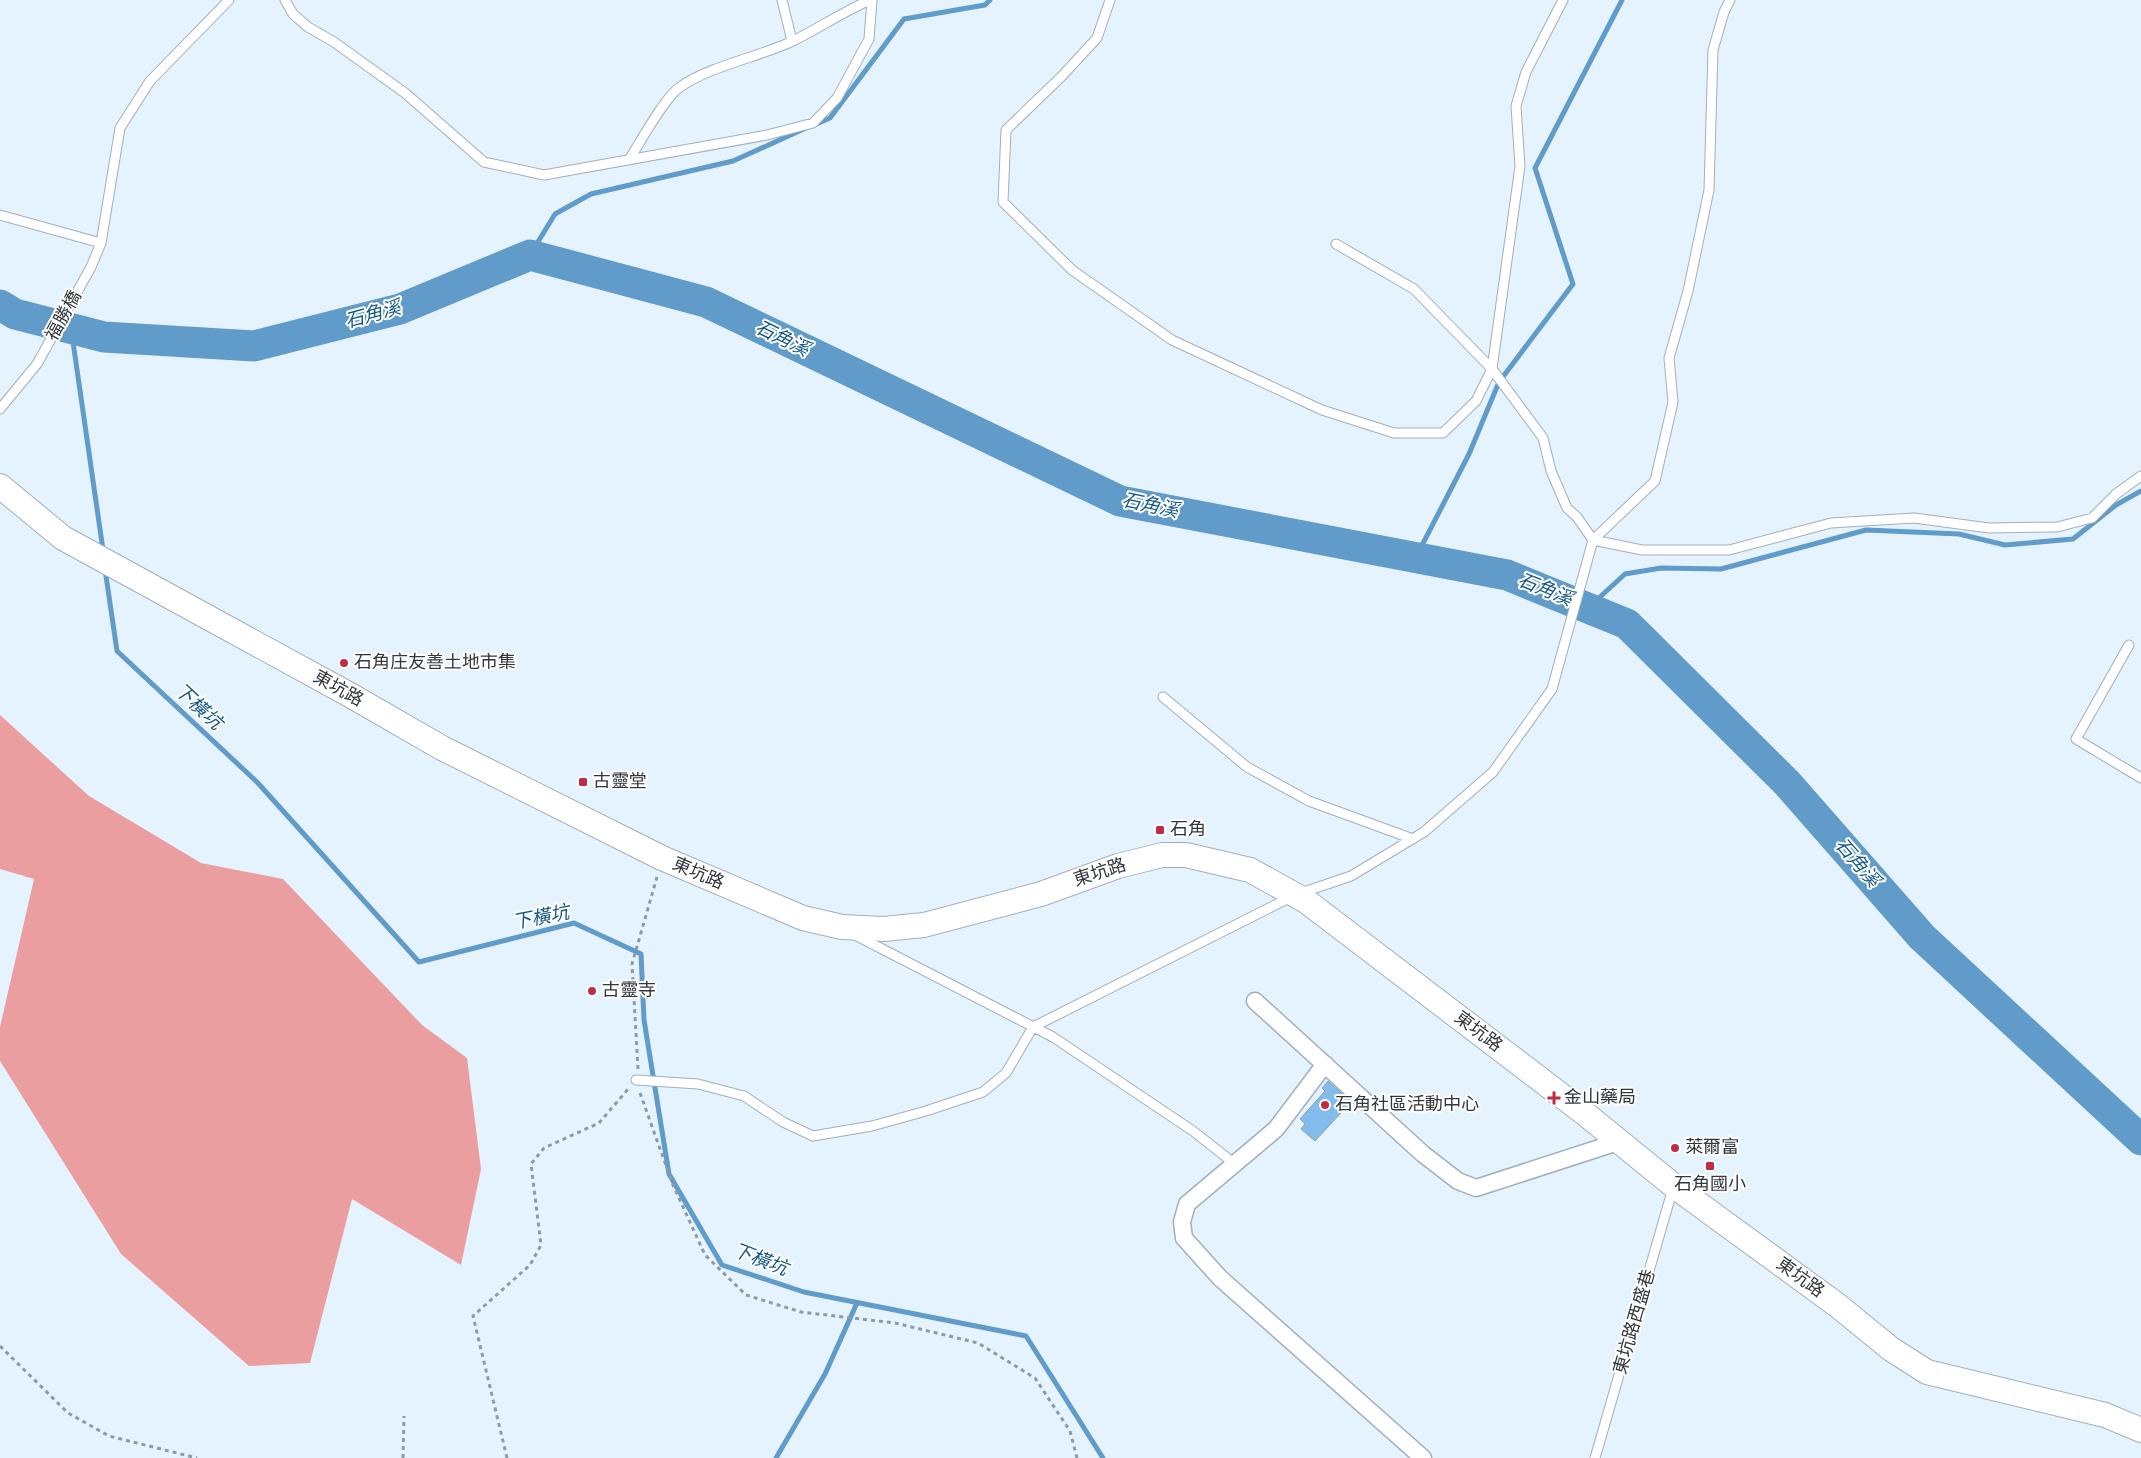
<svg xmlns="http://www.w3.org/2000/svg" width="2141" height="1458" font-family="'Alegreya Sans','Noto Sans TC',sans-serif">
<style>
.forest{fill:#eb9ea0}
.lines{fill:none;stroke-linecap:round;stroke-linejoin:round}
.stream{stroke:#619bc9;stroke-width:5}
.river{stroke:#619bc9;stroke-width:31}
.building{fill:#81bcec;stroke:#929faa}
.lane-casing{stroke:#a2afba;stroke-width:11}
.street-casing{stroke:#a2afba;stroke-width:19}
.secondary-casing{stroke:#a2afba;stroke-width:26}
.path{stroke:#909aa2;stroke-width:3;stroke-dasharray:4 4;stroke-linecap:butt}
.lane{stroke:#fff;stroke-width:9}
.street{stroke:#fff;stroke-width:16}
.secondary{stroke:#fff;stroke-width:24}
.poi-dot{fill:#be2d44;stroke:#fff;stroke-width:2}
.labels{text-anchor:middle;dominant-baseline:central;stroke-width:4;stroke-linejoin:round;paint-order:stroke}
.street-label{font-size:18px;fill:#32373c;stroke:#fff}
.poi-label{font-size:18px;fill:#32373c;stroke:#fff;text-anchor:start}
.water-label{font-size:19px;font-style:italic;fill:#165985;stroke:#fff}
</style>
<rect width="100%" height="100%" fill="#e5f3ff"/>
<path class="forest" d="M0,715L89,796L201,863L283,879L422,1025L467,1058L481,1169L461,1265L352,1199L310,1363L249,1366L121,1254L0,1061V1027L34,879L0,869Z"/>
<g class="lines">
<path class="stream" d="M814,125L830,118L904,19L985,5L990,0
M530,255L555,214L591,194L733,161L806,128
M71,328L103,550
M1416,557L1469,454L1499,382L1573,284L1535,168L1622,0
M105,569L117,651L257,782L419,962L574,923L641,954L644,1020L669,1174L722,1265L804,1292L1026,1336L1103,1458
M1588,608L1625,574L1661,568L1721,569L1866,530L1959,534L2005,545L2073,539L2116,505L2141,491
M776,1458L825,1374L857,1303"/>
<path class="river" d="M0,305L15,314L104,337L254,346L400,309L530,255L706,302L1120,501L1507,575L1627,624L1787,783L1922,937L2141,1140"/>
</g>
<path class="building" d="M1328,1081L1351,1102L1315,1141L1301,1129L1305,1124L1300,1119L1325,1091L1322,1088Z"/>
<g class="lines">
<g class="lane-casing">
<path id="lane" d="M285,0L293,14L308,27L334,42L405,93L484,162L544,175L767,135L813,123L837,98L869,39L872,0
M782,0L792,41
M1110,0L1097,38L1062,76L1006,130L1003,202L1072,270L1172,340L1322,410L1394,433H1443L1476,401L1492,369L1520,166L1516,106L1526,72L1563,0
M630,158C641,141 665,97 680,87C710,66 759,57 793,41C819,28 843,12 870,0
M0,215L101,243L120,128L150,81L229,0
M1336,244L1414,289L1492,369L1543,438L1551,471L1567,508L1577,517L1593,540L1642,550H1729L1831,523L1914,518L1989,528L2057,527L2092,518L2116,494L2141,476
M0,409L37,364L91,267L101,243
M2129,645L2076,739L2141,778
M1163,697L1247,767L1309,801L1413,839
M857,936L1053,1037L1193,1131L1235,1164
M636,1080L698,1084L744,1096L783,1122L813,1136L872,1126L926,1111L983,1092L1006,1073L1033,1027L1295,895L1351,876L1424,832L1493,772L1552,689L1593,540L1655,481L1673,402L1669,358L1688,291L1709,190L1713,50L1724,12L1730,0
M1595,1458L1673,1188"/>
</g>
<g class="street-casing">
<path id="street" d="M1255,1001L1423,1154L1458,1181L1476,1188L1621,1141
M1325,1064L1276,1129L1187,1204L1182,1222L1184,1238L1220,1278L1423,1458"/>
</g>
<g class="secondary-casing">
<path id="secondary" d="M0,486L63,538L350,695L442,748L662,858L803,918L842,927L884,929L924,925L1041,894L1118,866L1162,855H1186L1250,870L1306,901L1583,1112L1674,1186L1837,1305L1891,1349L1927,1372L2105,1415L2141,1430"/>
</g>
<path class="path" d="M638,1069L632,964L657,877
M640,1093L673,1185L705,1255L746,1295L801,1312L895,1323L978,1343L1035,1378L1070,1431L1077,1458
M0,1346L68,1413L109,1436L197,1458
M403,1458L404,1416
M507,1458L473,1316L530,1265L541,1245L531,1164L544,1148L599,1123L629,1088"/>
<use href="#lane" class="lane"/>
<use href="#street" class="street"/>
<use href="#secondary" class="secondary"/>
</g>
<g class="poi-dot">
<circle cx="344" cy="663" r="5"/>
<rect x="578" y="777" width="10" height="10" rx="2.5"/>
<rect x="1155" y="825" width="10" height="10" rx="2.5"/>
<circle cx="592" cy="991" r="5"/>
<path d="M1551.5 1090.5h5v5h5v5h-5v5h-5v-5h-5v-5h5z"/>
<circle cx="1325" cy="1105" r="5"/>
<circle cx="1675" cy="1148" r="5"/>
<rect x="1705" y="1161" width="10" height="10" rx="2.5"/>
</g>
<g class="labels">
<g class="street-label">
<text transform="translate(64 316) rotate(-61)">福勝橋</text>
<text transform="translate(338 689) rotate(29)">東坑路</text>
<text transform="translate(1100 873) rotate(-18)">東坑路</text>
<text transform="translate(698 874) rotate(23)">東坑路</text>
<text transform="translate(1478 1032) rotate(37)">東坑路</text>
<text transform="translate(1800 1278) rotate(36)">東坑路</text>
<text transform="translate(1635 1322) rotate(-74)">東坑路西盛巷</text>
</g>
<g class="poi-label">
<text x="354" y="663">石角庄友善土地市集</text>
<text x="593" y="782">古靈堂</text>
<text x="1170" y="830">石角</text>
<text x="602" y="991">古靈寺</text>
<text x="1564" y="1098">金山藥局</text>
<text x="1335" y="1105">石角社區活動中心</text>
<text x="1685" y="1148">萊爾富</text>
<text x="1710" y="1185" text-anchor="middle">石角國小</text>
</g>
<g class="water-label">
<text transform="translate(373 315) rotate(-15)">石角溪</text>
<text transform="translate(782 339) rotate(26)">石角溪</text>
<text transform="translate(1150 506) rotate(12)">石角溪</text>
<text transform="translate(1545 590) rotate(22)">石角溪</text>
<text transform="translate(198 707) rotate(43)">下橫坑</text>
<text transform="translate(1857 863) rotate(49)">石角溪</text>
<text transform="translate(541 918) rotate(-11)">下橫坑</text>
<text transform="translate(760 1260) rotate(21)">下橫坑</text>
</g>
</g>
</svg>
